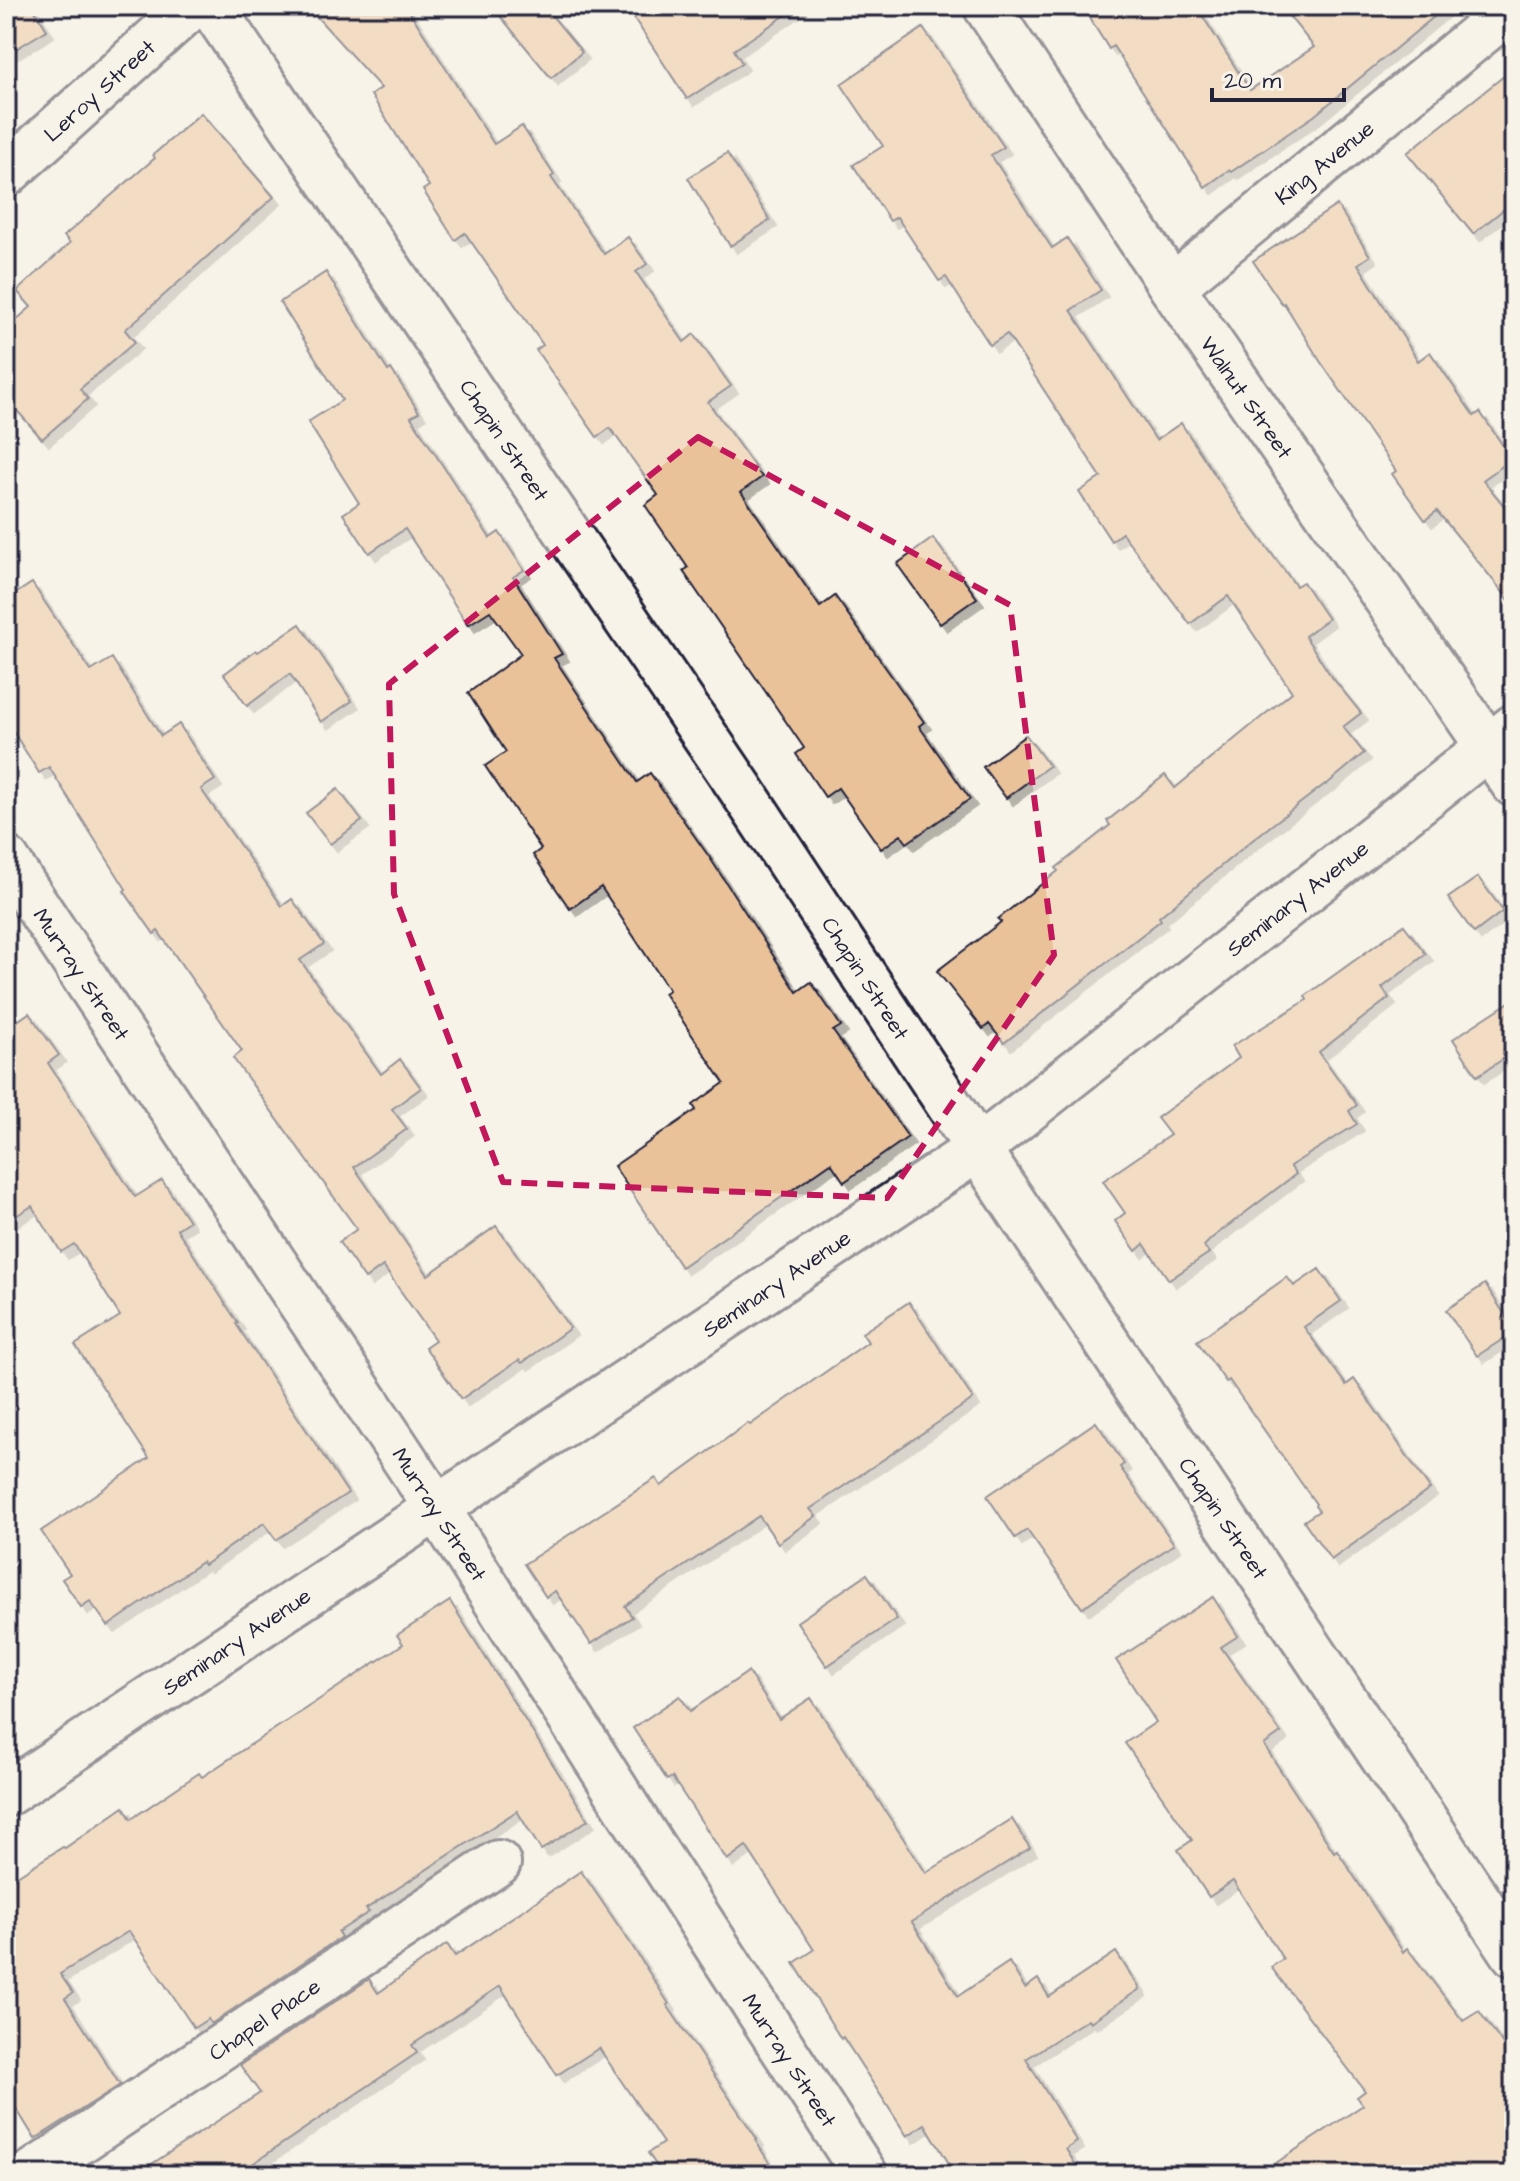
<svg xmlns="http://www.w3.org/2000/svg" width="1520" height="2181" viewBox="0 0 1520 2181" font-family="'Architects Daughter',sans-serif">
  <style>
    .building { fill: #eac29a; stroke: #22223b; stroke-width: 2; filter: url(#shadow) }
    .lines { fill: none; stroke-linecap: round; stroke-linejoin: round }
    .minor-casing { stroke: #22223b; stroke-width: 50 }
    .minor { stroke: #f7f3e8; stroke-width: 44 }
    .marked { fill: none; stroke: #c2185b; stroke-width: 6; stroke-dasharray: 16 10; stroke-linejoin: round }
    .labels { text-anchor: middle; stroke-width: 7; stroke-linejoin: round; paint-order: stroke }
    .street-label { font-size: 22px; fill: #22223b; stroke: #f7f3e8 }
  </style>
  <defs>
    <filter id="shadow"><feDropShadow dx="7" dy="7" stdDeviation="0" flood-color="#0004"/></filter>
  </defs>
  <rect width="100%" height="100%" fill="#f7f3e8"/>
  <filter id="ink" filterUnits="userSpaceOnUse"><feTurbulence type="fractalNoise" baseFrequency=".0125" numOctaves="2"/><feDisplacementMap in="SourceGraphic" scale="16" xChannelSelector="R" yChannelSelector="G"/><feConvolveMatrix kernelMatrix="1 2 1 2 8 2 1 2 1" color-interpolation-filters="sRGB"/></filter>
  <g filter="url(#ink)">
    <g class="building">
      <polygon points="6,6 32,6 47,30 6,55"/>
      <polygon points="307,6 406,6 494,144 522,126 554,175 551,177 604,254 628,237 647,264 636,272 684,342 694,334 731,386 708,402 762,477 741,492 820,607 835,596 924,722 919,726 970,799 907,843 901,835 881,849 838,788 825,797 796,754 804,748 683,571 688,568 645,505 658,495 610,428 597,437 536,350 543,345 465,233 455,240 423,190 429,186 371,95 381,88"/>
      <polygon points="492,6 544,6 582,52 551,78"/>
      <polygon points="626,6 799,6 734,50 742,63 687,99"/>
      <polygon points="1082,6 1196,6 1250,90 1314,47 1281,6 1447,6 1314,116 1231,172 1229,170 1205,187 1113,46 1109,49"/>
      <polygon points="923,28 1004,147 991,155 1052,248 1067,238 1101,290 1071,310 1156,440 1181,423 1232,501 1296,586 1303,582 1328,619 1305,636 1331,676 1361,713 1343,727 1364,753 1326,785 1325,784 1255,838 1159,917 1161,920 1004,1043 989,1024 983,1029 937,971 1001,922 998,919 1058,871 1056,868 1110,825 1107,821 1165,775 1175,788 1292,692 1228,596 1190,624 1122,533 1111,541 1079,492 1101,477 1007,334 990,345 946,277 939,281 897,217 890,221 853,165 883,146 841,84"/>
      <polygon points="1514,68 1514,201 1473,234 1407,153"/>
      <polygon points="201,113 274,197 125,330 135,342 80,389 88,399 42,439 6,398 6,329 31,307 17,291 70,243 64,236 155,158 153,155"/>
      <polygon points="727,153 770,220 730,246 688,178"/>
      <polygon points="1337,205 1370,256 1358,264 1418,361 1430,352 1474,416 1480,412 1512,459 1483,480 1514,518 1514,606 1437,511 1425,520 1392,474 1396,471 1320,361 1284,303 1282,304 1253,261"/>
      <polygon points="326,272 388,371 391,369 419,412 411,417 490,538 499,532 524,570 513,577 562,654 554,658 637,782 650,773 710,858 797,992 811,982 841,1026 833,1031 908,1137 844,1182 831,1163 681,1267 614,1166 696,1110 693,1105 724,1083 664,993 669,990 601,887 570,909 533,855 541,849 485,766 506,752 468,693 521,654 490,611 468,625 405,529 369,553 343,514 359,503 308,422 342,400 280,302"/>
      <polygon points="933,538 977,598 940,624 897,564"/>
      <polygon points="32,583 91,671 112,658 161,736 179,724 215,780 201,789 282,906 292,899 324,944 300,960 381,1074 400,1059 421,1088 392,1109 407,1129 354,1167 428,1275 496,1226 570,1328 522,1363 519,1360 461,1399 425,1347 435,1340 383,1266 365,1279 339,1242 357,1229 233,1058 242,1051 158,931 154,934 124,891 126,889 49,767 39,773 6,720 6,600"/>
      <polygon points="300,624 352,701 321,722 290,674 247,706 224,674 256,650 258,652"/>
      <polygon points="1026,735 1049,766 1006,798 983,767"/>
      <polygon points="338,789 362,821 330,844 306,813"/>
      <polygon points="1478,877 1503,911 1474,933 1448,898"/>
      <polygon points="1404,925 1426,954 1382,988 1389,998 1319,1052 1357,1105 1349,1111 1357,1124 1290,1166 1296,1174 1212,1238 1204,1246 1209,1253 1169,1280 1144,1244 1136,1251 1115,1221 1125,1213 1103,1181 1170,1135 1157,1118 1239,1058 1232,1046 1307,1000 1305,996"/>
      <polygon points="1514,999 1514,1052 1477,1076 1453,1039"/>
      <polygon points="29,1013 59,1055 48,1063 135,1197 162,1180 189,1221 177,1229 238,1323 236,1324 348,1493 276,1540 264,1523 204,1565 202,1562 108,1626 90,1601 81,1607 62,1579 70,1574 41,1531 149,1458 75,1345 120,1316 74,1244 61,1252 32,1206 6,1222 6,1029"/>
      <polygon points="1319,1269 1341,1301 1304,1327 1346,1385 1354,1379 1430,1489 1331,1560 1304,1521 1319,1511 1315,1506 1316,1504 1229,1380 1226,1382 1197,1341 1287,1277 1294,1286"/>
      <polygon points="1485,1284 1514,1329 1514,1332 1477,1356 1446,1310"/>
      <polygon points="909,1302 973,1399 810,1509 816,1516 778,1543 759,1516 625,1606 632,1617 591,1644 555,1591 546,1597 524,1564 656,1478 661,1486 748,1423 750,1425 868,1342 862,1333"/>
      <polygon points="1096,1422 1124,1464 1120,1467 1174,1544 1082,1608 1027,1530 1015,1538 987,1496"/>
      <polygon points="867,1574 897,1619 827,1666 797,1622"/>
      <polygon points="1213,1597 1238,1636 1221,1647 1281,1733 1264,1745 1334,1852 1337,1850 1403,1952 1407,1948 1463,2021 1479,2011 1514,2060 1514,2175 1258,2175 1363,2105 1357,2097 1365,2091 1271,1967 1283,1959 1233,1881 1209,1897 1178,1850 1192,1840 1125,1743 1156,1722 1116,1660"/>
      <polygon points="450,1601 588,1820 541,1850 517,1811 366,1909 369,1912 338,1932 341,1937 211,2024 208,2019 194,2028 129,1931 60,1974 73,1993 65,1998 120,2085 35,2139 6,2092 6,1883 63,1847 65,1848 124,1807 131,1819 199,1773 202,1777 403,1644 397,1635"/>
      <polygon points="748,1672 779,1719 811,1698 926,1873 1012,1819 1030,1848 912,1922 958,1996 1009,1962 1025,1988 1038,1979 1049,1997 1116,1952 1140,1989 1090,2022 1088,2019 1026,2059 1077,2142 1066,2149 1082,2175 956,2175 925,2124 907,2136 843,2037 841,2039 794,1963 814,1950 746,1846 727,1860 672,1777 667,1780 633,1728 680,1696 690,1711"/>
      <polygon points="581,1871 631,1944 669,2004 667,2005 757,2139 755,2140 777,2175 663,2175 648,2153 663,2143 599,2048 557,2075 500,1986 412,2045 417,2053 236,2175 135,2175 260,2093 240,2065 369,1979 378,1993 447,1944 455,1956"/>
    </g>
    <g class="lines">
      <g class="minor-casing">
        <g id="minor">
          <polyline points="211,6 741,789 978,1149 1514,1954"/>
          <polyline points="986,6 1172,287 1514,784"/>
          <polyline points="6,174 192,6"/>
          <polyline points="1172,287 1514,6"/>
          <polyline points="6,859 437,1508 628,1809 865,2175"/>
          <polyline points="6,1794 978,1149 1514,727"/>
          <polyline points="29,2175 498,1863"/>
        </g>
      </g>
      <use href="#minor" class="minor"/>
    </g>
  </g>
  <path d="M0 0H1520V2181H0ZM698,437L1010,605L1054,955L887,1198L503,1182L394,894L389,684Z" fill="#f7f3e8" fill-opacity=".55" fill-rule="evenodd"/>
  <path class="marked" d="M698,437L1010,605L1054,955L887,1198L503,1182L394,894L389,684Z"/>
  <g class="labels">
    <g class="street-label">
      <text transform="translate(99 90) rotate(-42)" y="8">Leroy Street</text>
      <text transform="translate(1324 162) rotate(-39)" y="8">King Avenue</text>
      <text transform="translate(1247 397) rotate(55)" y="8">Walnut Street</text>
      <text transform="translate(505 440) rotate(56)" y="8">Chapin Street</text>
      <text transform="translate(1297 898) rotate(-38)" y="8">Seminary Avenue</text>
      <text transform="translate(82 974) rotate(56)" y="8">Murray Street</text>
      <text transform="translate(866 978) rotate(57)" y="8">Chapin Street</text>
      <text transform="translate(776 1283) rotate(-34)" y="8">Seminary Avenue</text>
      <text transform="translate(440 1514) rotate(57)" y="8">Murray Street</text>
      <text transform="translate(1224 1518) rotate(56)" y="8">Chapin Street</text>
      <text transform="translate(236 1641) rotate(-34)" y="8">Seminary Avenue</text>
      <text transform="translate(264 2019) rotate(-34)" y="8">Chapel Place</text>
      <text transform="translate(790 2060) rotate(57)" y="8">Murray Street</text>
    </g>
  </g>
  <rect width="1520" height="2181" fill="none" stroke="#f7f3e8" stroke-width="32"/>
  <rect x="16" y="16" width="1488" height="2149" fill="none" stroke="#22223b" stroke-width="3" filter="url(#ink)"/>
  <path d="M1212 88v12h132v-12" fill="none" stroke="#22223b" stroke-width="4"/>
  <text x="1224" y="88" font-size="24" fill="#22223b" stroke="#f7f3e8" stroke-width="6" paint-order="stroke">20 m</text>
</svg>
